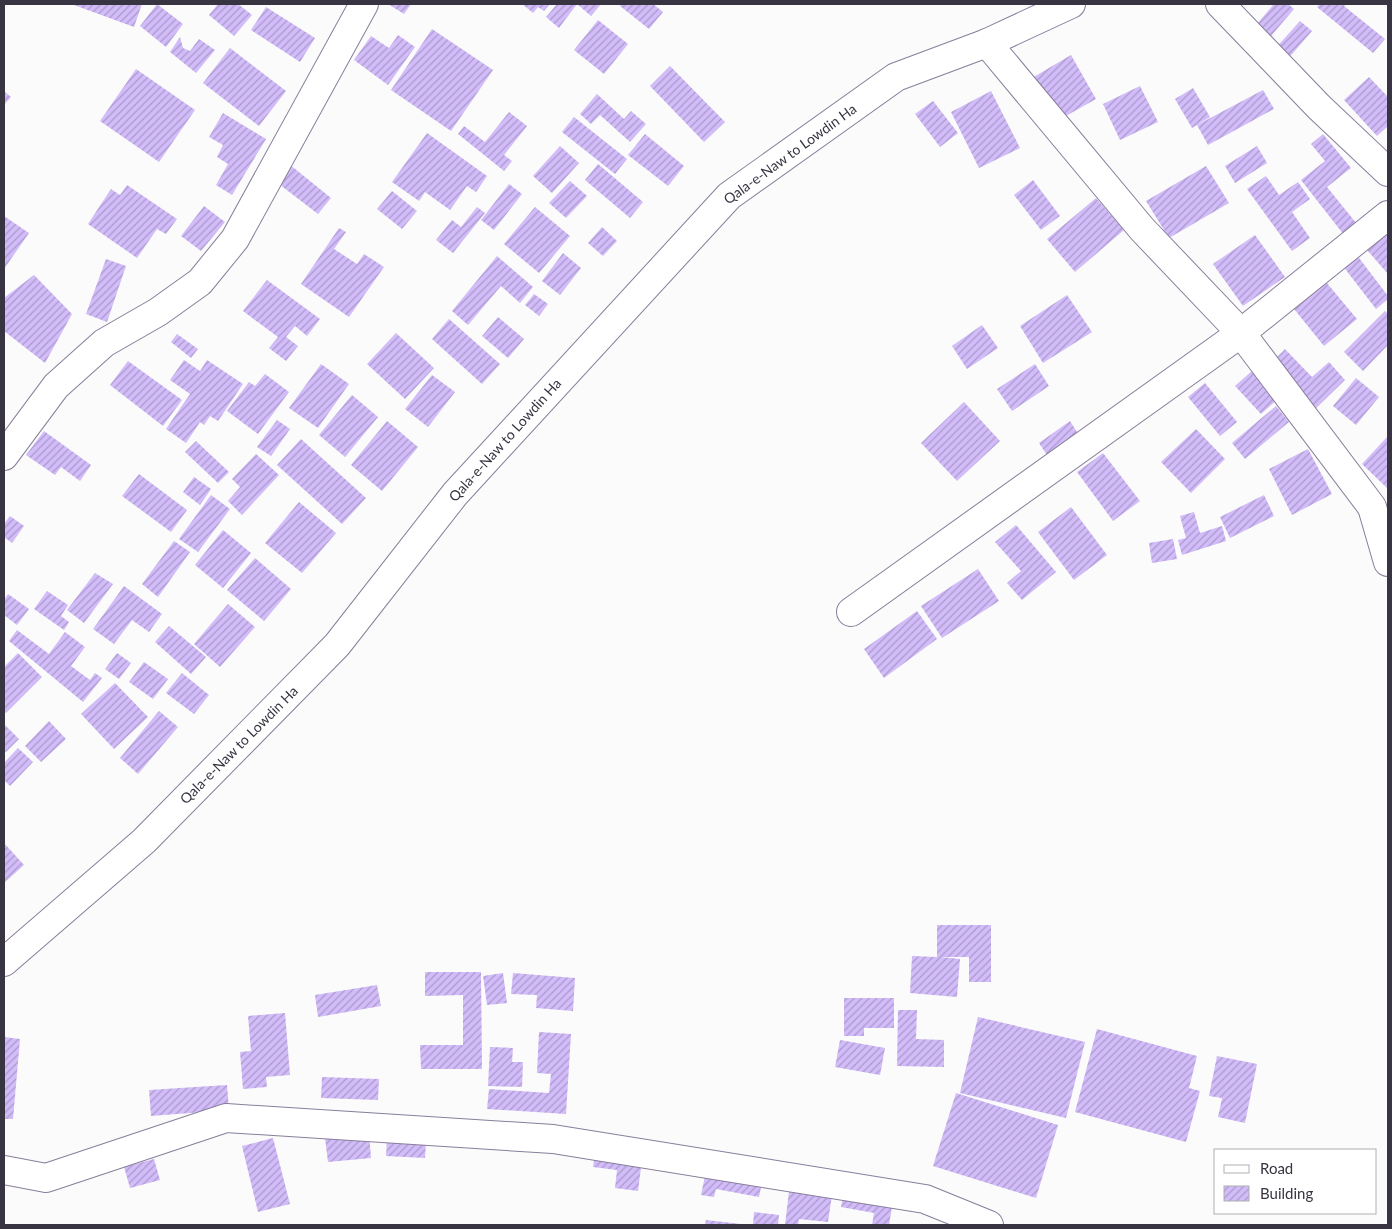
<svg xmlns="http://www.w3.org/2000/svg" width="1392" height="1229" viewBox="0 0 1392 1229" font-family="Lato,sans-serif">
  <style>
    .building { fill: url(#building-hatch) }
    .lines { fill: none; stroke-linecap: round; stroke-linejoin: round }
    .minor-casing { stroke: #887e9a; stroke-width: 30 }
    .secondary-casing { stroke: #887e9a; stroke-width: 30 }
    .minor { stroke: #fff; stroke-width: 28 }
    .secondary { stroke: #fff; stroke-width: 28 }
    .labels { text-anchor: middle; stroke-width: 4.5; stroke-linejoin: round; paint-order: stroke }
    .street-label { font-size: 14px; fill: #393441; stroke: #fff }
  </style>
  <defs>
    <pattern id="building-hatch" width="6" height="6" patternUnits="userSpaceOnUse" patternTransform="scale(1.25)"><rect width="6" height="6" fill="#d2bcf9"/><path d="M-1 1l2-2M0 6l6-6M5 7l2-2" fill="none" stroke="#ab9acb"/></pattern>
  </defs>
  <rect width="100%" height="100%" fill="#fbfbfb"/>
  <g class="building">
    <polygon points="74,4 142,4 134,27 74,5"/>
    <polygon points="157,4 183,24 166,47 140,26"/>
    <polygon points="218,4 238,4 252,15 234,36 209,15"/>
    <polygon points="388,4 411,4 404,14"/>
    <polygon points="522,4 550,4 544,11 538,7 533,13"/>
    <polygon points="557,4 601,4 591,16 577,4 559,28 546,17"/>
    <polygon points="621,4 653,4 663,12 649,29 620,6"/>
    <polygon points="1274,4 1288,4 1294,9 1266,42 1252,30"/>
    <polygon points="1320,4 1346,4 1344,6 1385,39 1373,53 1317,7"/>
    <polygon points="266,7 315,38 300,62 251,30"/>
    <polygon points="598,20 628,44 604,74 574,50"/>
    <polygon points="1300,21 1312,31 1286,61 1274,50"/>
    <polygon points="432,29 493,70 451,131 391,90"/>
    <polygon points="398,35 415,47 388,85 354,60 371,36 389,48"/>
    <polygon points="180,37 183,48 190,51 199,39 215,50 196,73 170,52"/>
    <polygon points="230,48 286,91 259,126 203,83"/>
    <polygon points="1071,55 1096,99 1057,121 1032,78"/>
    <polygon points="670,66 725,122 704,142 650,86"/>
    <polygon points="136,69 195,110 159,162 100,121"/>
    <polygon points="1369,77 1388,97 1388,126 1377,136 1344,100"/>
    <polygon points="1140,86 1158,122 1120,140 1103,104"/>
    <polygon points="1193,88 1210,117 1192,128 1175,99"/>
    <polygon points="1263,90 1274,109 1208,145 1197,125"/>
    <polygon points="991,91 1020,148 979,168 951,112"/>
    <polygon points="5,92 11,97 4,105 4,93"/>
    <polygon points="597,94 624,119 631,111 646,124 630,142 600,115 591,124 580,114"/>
    <polygon points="933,101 958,133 940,147 915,114"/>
    <polygon points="509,112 527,126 504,155 512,161 504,171 458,134 464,126 485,142"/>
    <polygon points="223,113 266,139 232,195 216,185 228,164 217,157 223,145 209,137"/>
    <polygon points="574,117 627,159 615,174 562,132"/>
    <polygon points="427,133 487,176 476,192 467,186 450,210 425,192 419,201 392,182"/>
    <polygon points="645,134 684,166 668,186 628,155"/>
    <polygon points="1323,134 1351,168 1327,187 1357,224 1344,235 1301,180 1325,161 1311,144"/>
    <polygon points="560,146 579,163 552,193 533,176"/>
    <polygon points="1257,146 1267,163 1235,183 1225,166"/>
    <polygon points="289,164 331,198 318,214 275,181"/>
    <polygon points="598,164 643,202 630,218 585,180"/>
    <polygon points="1206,166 1229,203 1169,238 1146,201"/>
    <polygon points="1266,176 1279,195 1298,182 1310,199 1292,212 1310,238 1292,251 1247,189"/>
    <polygon points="1033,180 1060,216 1041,230 1014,195"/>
    <polygon points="570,181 587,196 566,218 549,203"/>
    <polygon points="509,184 522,194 494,230 481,220"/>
    <polygon points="127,185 177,219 166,234 157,229 137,258 88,224 111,189 120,195"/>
    <polygon points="392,191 417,211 402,229 377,209"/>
    <polygon points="1096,198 1124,230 1075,272 1047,239"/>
    <polygon points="204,206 225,222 201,251 181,236"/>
    <polygon points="477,207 485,213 453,253 436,240 452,220 461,227"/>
    <polygon points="535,207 570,236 539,273 504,244"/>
    <polygon points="4,216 29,233 4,269"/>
    <polygon points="1379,225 1388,235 1388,274 1360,242"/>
    <polygon points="602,227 617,241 603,256 588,243"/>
    <polygon points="339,228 346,232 334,249 357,264 364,254 384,267 349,317 301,284"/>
    <polygon points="1255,235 1285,277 1243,306 1213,264"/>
    <polygon points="1353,250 1388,296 1388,299 1376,309 1339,261"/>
    <polygon points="563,253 581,268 560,295 542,281"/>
    <polygon points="497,256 533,287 520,303 501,286 468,325 452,311"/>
    <polygon points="106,259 126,266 107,322 86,314"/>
    <polygon points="34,275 72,314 45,363 4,331 4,298"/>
    <polygon points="267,280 320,319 307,336 295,326 286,337 298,346 286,361 269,348 278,337 243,311"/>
    <polygon points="1326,282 1357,319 1324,346 1294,309"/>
    <polygon points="534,294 548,304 539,316 525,305"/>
    <polygon points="1067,295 1092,332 1043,363 1020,326"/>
    <polygon points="1385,311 1388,314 1388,345 1363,371 1344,352"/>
    <polygon points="498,317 524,339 508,358 482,336"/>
    <polygon points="449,319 500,364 482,384 432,339"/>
    <polygon points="982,325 998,348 967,369 952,346"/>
    <polygon points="396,333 434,368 405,399 367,364"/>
    <polygon points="177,334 198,349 191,358 171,342"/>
    <polygon points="1285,349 1312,377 1329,362 1345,380 1312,412 1268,366"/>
    <polygon points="184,360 200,371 207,360 243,384 218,421 210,416 204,425 200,422 186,443 166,429 190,394 170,380"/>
    <polygon points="128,361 182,400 163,426 110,385"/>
    <polygon points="321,364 349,384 318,428 289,408"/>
    <polygon points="1035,364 1049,386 1012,411 997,389"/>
    <polygon points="1253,370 1278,399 1261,414 1235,386"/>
    <polygon points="265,374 289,392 258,434 227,411 249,382 255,386"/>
    <polygon points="432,375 455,392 428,427 405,409"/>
    <polygon points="1356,378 1379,397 1356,425 1333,406"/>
    <polygon points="1205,383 1237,422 1220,436 1188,397"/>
    <polygon points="352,395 378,417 345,457 319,435"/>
    <polygon points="964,402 1000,441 957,481 921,443"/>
    <polygon points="1276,406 1289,422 1245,459 1232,443"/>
    <polygon points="277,420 290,429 271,456 257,447"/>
    <polygon points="387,421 418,447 382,491 351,465"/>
    <polygon points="1070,421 1082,440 1051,461 1039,443"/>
    <polygon points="1196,429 1225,459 1191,493 1161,462"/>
    <polygon points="44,431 91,465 80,481 61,467 55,475 26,455"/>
    <polygon points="1388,436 1388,487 1387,488 1362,464"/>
    <polygon points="301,439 366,498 342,524 277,465"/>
    <polygon points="196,441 229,472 218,483 185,452"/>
    <polygon points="1308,449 1332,494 1292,515 1269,469"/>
    <polygon points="1103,453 1140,501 1113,521 1077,472"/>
    <polygon points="256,454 279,475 242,515 228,501 240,487 232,479"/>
    <polygon points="139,474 187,510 171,532 122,496"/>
    <polygon points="194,477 211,489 200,505 183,492"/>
    <polygon points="211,495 230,509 198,552 179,539"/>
    <polygon points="1264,495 1274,516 1230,538 1220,517"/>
    <polygon points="299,502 336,533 302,573 265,543"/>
    <polygon points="1071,507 1107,555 1074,580 1038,532"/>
    <polygon points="1194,512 1200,533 1222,526 1226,541 1182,555 1178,540 1186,538 1180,516"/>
    <polygon points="10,516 24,526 12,543 4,537 4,524"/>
    <polygon points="1016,525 1056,572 1022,600 1007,583 1021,571 995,542"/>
    <polygon points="223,530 251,553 223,588 195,565"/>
    <polygon points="1173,539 1177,559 1152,563 1149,543"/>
    <polygon points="174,541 190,552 158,597 142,584"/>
    <polygon points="255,558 291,589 264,621 227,590"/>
    <polygon points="978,569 999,601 942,638 921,606"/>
    <polygon points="95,573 113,584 84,623 67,610"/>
    <polygon points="124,586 162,614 149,632 132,620 114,644 93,629"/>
    <polygon points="47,591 68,605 61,616 69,622 64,630 34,609"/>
    <polygon points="8,594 29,609 17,625 4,615 4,600"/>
    <polygon points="228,604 255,627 220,667 194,644"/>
    <polygon points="917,611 937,639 884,678 864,649"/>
    <polygon points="169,626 206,657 191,674 155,642"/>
    <polygon points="17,630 49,654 65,632 85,647 71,666 90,680 95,673 102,678 83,702 9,641"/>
    <polygon points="18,653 42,677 6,713 4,711 4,667"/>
    <polygon points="117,653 131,663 119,679 105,669"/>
    <polygon points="144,662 168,679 153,699 129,682"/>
    <polygon points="182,673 209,695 194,714 166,693"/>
    <polygon points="115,683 148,717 114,749 81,714"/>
    <polygon points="159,711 178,727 138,774 120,758"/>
    <polygon points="49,721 66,739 41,762 25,746"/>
    <polygon points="4,724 19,739 6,752 4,751"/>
    <polygon points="18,748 33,762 10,786 4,780 4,763"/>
    <polygon points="4,843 24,865 4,883"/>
    <polygon points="937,925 991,925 991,982 969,982 969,957 941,957 960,959 957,997 910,993 912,956 937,957"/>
    <polygon points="425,972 481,972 482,1069 421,1069 420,1045 463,1045 463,995 425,996"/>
    <polygon points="503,973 507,1003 487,1005 483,976"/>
    <polygon points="513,973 575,978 573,1011 536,1008 537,995 511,994"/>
    <polygon points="377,985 381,1006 318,1017 315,995"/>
    <polygon points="844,998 894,998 894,1028 864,1028 864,1036 844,1036"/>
    <polygon points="898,1010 917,1010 916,1039 944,1040 944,1067 897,1066"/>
    <polygon points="285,1013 290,1075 266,1077 267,1087 243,1089 240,1052 251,1051 248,1016"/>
    <polygon points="978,1017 1085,1042 1066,1118 960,1093"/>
    <polygon points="1097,1029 1197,1056 1189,1088 1200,1091 1186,1142 1075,1112"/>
    <polygon points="539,1032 571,1034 566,1114 487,1109 489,1089 549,1093 551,1074 537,1073"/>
    <polygon points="4,1037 20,1039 13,1119 4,1119"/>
    <polygon points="840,1040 885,1048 880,1075 835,1067"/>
    <polygon points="490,1047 513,1048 512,1062 523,1062 522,1087 488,1086"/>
    <polygon points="1217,1056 1257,1064 1245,1123 1218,1117 1222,1098 1209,1096"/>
    <polygon points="322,1077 379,1079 378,1100 321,1098"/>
    <polygon points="227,1085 229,1110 151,1116 149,1090"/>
    <polygon points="956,1093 1058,1125 1036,1198 933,1166"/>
    <polygon points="369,1133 371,1158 328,1162 325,1138"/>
    <polygon points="273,1138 290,1204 258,1212 242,1146"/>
    <polygon points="387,1139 426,1142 425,1158 386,1156"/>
    <polygon points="595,1154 642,1160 638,1191 615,1188 617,1170 593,1167"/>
    <polygon points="154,1159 160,1180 130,1188 124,1167"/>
    <polygon points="707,1166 763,1178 759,1197 716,1189 714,1197 701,1195"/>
    <polygon points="790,1183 833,1188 828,1222 799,1219 798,1225 785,1225"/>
    <polygon points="844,1192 893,1201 889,1225 872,1225 874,1213 841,1207"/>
    <polygon points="754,1212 779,1215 778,1225 753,1225"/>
    <polygon points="706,1220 741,1224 741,1225 705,1225"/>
  </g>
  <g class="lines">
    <g class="minor-casing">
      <g id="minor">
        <polyline points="1220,4 1319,107 1388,172"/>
        <polyline points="987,43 1142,229 1241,333 1372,507 1388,562"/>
        <polyline points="4,456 56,386 104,343 158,312 200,282 235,239 364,4"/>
        <polyline points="851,612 1241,333 1388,215"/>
        <polyline points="4,1170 46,1178 226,1118 553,1139 925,1199 989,1225"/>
      </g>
    </g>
    <g class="secondary-casing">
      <polyline id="secondary" points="4,962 144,841 337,645 455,494 729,196 896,77 987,43 1071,4"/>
    </g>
    <use href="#minor" class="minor"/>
    <use href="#secondary" class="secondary"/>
  </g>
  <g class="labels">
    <g class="street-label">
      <text transform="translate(790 154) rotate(-36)" y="5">Qala-e-Naw to Lowdin Ha</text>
      <text transform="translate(505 440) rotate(-48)" y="5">Qala-e-Naw to Lowdin Ha</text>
      <text transform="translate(239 745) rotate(-45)" y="5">Qala-e-Naw to Lowdin Ha</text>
    </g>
  </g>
  <rect width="1392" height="1229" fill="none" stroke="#393441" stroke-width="10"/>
  <rect x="1214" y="1149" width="162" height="65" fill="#ffffff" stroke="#b0aeb3"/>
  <rect x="1224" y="1165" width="25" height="8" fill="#ffffff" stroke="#b0aeb3"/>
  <text x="1260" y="1174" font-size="15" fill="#393441">Road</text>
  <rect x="1224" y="1186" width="25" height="15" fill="url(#building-hatch)" stroke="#b0aeb3"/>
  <text x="1260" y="1199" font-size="15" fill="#393441">Building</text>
</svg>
